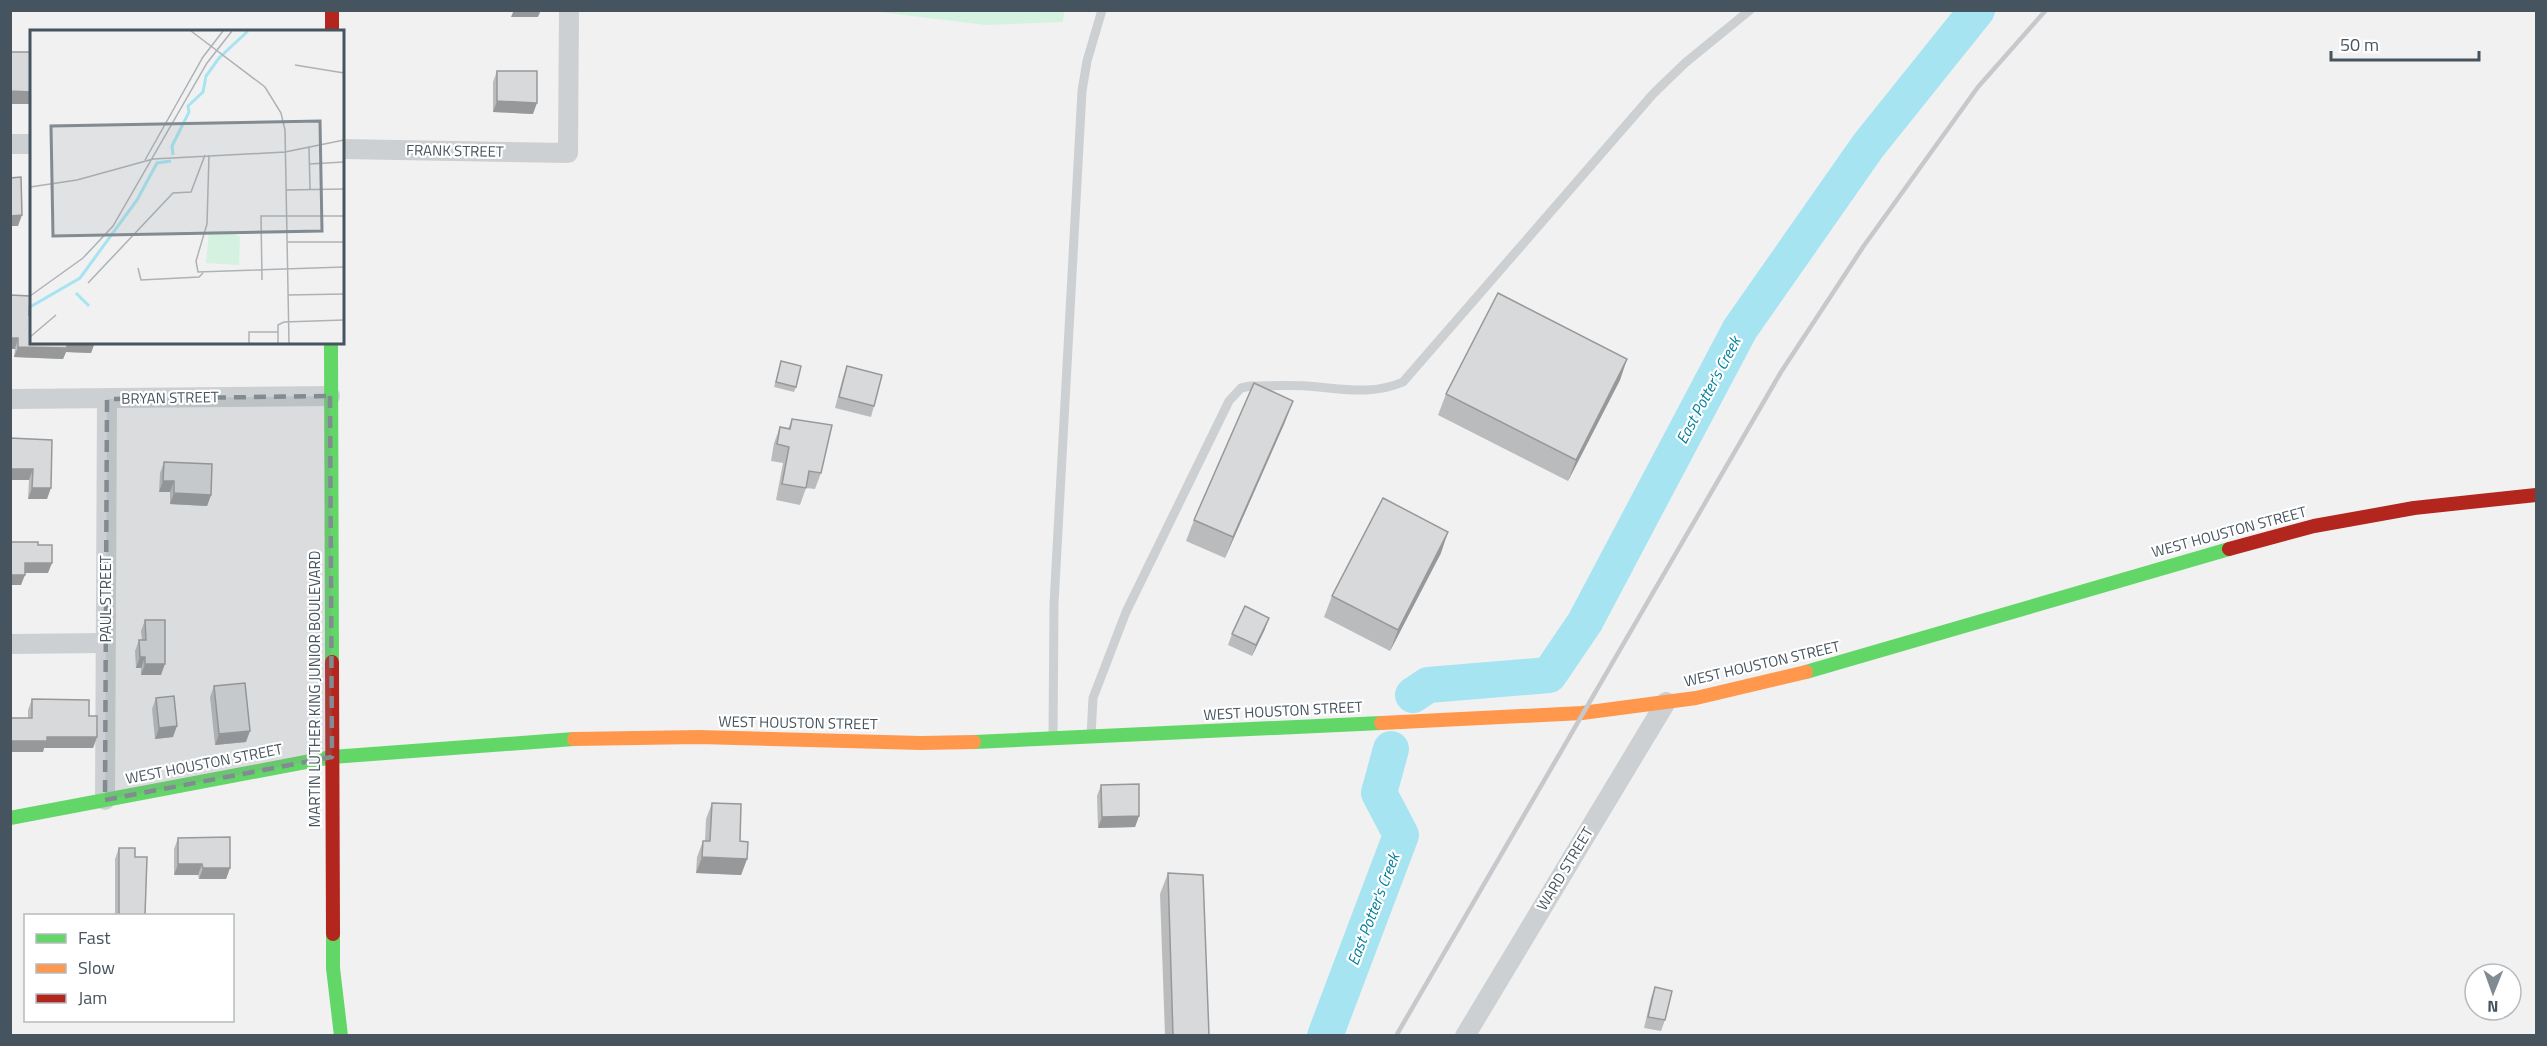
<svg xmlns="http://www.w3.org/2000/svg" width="2547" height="1046" viewBox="0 0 2547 1046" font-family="'Titillium Web',sans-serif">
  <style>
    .green { fill: #d4f2df }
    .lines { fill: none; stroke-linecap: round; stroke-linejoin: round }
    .river { stroke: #a6e4f2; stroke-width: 36 }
    .lane { stroke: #ccd0d2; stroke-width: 9 }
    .street { stroke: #ccd0d2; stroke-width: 20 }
    .fast { stroke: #63d668; stroke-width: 14 }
    .slow { stroke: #ff974d; stroke-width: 14 }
    .jam { stroke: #b3261e; stroke-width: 14 }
    .rail { stroke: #c6c8cb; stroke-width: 4.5 }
    .wall { fill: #babbbc }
    .shaded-wall { fill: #979899 }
    .building { fill: #d8d9db; stroke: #979899; stroke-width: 1.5 }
    .marked { fill: #828b92; fill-opacity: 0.2; stroke: #828b92; stroke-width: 4.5; stroke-dasharray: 12 8; stroke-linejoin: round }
    .labels { text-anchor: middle; stroke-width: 4.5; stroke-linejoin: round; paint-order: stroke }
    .street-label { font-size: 15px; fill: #46545f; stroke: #fff }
    .water-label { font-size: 16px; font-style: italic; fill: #04809d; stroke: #fff }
    .inset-river { fill: none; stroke: #a6e4f2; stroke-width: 3 }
    .inset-road { fill: none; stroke: #adb2b7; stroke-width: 1.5 }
    .view { fill: #828b92; fill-opacity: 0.15; stroke: #828b92; stroke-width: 3 }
    .inset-edge { fill: none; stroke: #46545f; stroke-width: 3 }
  </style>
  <rect width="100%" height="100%" fill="#f1f1f1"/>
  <polygon class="green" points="871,11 1064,11 1063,22 986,25"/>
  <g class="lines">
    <g class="river">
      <polyline points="1413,695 1428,685 1549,675 1585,622 1740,329 1868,146 1977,10"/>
      <polyline points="1325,1036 1401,835 1379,793 1391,749"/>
    </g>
    <g class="lane">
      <path d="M1091,736L1093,698L1126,612L1229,401L1241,388L1250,386C1268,386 1287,385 1306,386C1340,388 1371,396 1403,382L1653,94L1685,63L1750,10"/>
      <polyline points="1053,738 1054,604 1082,91 1087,61 1102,10"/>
    </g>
    <g class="street">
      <polyline points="10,144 32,144"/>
      <polyline points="342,149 568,153 569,10"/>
      <polyline points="10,399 330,396"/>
      <polyline points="10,644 105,643"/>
      <polyline points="105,800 107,399"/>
      <polyline points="1465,1036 1666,702"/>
    </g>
    <g class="fast">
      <polyline points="331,342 332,662"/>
      <polyline points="1806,672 2229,549"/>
      <polyline points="974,742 1381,723"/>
      <polyline points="10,818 332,757 574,739"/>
      <polyline points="333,934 333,968 341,1036"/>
    </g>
    <g class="slow">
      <polyline points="1381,723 1582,713 1696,698 1806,672"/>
      <polyline points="574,739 699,737 921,743 974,742"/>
    </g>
    <g class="jam">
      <polyline points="332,10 332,32"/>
      <polyline points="2229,549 2314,526 2414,508 2536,495"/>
      <polyline points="332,662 333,934"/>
    </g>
    <polyline class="rail" points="1396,1036 1781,372 1863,247 1978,87 2046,10"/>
  </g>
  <g class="wall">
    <polygon points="497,71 533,114 493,112 493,82"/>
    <polygon points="29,315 95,342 91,353 66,352 63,359 14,357 15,349 10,349"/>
    <polygon points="1627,359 1620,380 1568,481 1438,415 1446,394"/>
    <polygon points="781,361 796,387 794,392 774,387"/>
    <polygon points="847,366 874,406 871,417 835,408 843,377"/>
    <polygon points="792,419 821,473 815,489 806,488 800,505 776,500 783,463 771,461 774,443 780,427 788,429"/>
    <polygon points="1285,422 1225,558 1186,541 1194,520"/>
    <polygon points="52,440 47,499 28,499 29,480 10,480"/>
    <polygon points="164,462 211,495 207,506 170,504 170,492 159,492 160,473"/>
    <polygon points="1441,553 1390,651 1324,617 1332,596"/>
    <polygon points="145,620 161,675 141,675 141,668 136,668 135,651 139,640 142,640 141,631"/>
    <polygon points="1265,629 1252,656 1228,645 1232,634"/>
    <polygon points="214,686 246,742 215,745 210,697"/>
    <polygon points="156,698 173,737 155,739 152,709"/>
    <polygon points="32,699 89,716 97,737 93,748 44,748 43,752 28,718 28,710"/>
    <polygon points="1101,785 1139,816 1135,827 1098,828 1097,796"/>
    <polygon points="712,803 740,841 747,859 741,875 696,873 697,857 703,841 705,841 706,819"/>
    <polygon points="178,838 230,868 226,879 199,879 198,875 174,875 174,849"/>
    <polygon points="119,848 135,857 145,915 115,915 115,859"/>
    <polygon points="1168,873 1209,1035 1165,1035 1160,894"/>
    <polygon points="1655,987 1665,1020 1661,1031 1644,1028 1651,998"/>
  </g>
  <g class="shaded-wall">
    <polygon points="514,10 541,10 538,17 511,17"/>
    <polygon points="10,91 32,92 32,104 10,104"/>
    <polygon points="497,101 537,103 533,114 493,112"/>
    <polygon points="22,215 18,226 10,226 10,216"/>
    <polygon points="10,338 18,338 15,349 10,349"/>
    <polygon points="67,342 95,342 91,353 66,352 63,359 14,357 18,347"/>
    <polygon points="1627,359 1620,380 1568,481 1576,460"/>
    <polygon points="1293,401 1285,422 1225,558 1233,537"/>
    <polygon points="10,469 33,469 29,480 10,480"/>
    <polygon points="163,481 174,481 170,492 159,492"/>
    <polygon points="32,488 51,488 47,499 28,499"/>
    <polygon points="174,493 211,495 207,506 170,504"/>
    <polygon points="1448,532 1441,553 1390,651 1398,630"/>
    <polygon points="25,563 52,563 48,573 21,573"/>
    <polygon points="10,575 25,575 21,585 10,585"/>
    <polygon points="1269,618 1265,629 1252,656 1256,645"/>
    <polygon points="140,657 145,657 141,668 136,668"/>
    <polygon points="145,664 165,664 161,675 141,675"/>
    <polygon points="177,726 173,737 155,739 159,728"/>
    <polygon points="250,731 246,742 215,745 219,734"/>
    <polygon points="47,737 97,737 93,748 44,748 43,752 10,752 10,741"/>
    <polygon points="1139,816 1135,827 1098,828 1102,817"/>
    <polygon points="702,857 747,859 741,875 696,873"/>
    <polygon points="178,864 202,864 198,875 174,875"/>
    <polygon points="203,868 230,868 226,879 199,879"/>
  </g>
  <g class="building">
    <polygon points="10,52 32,52 32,92 10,91"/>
    <polygon points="497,71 537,71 537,103 497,101"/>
    <polygon points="21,177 22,215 10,216 10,178"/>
    <polygon points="1498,293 1627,359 1576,460 1446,394"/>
    <polygon points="10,295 30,296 29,315 32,316 32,342 67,342 67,348 18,347 18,338 10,338"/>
    <polygon points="781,361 801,366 796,387 776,382"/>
    <polygon points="847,366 882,375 874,406 839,397"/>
    <polygon points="1254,383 1293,401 1233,537 1194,520"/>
    <polygon points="792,419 832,425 821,473 809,471 806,488 782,484 789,447 777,444 780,427 790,429"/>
    <polygon points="10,438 52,440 51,488 32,488 33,469 10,469"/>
    <polygon points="164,462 212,464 211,495 174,493 174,481 163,481"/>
    <polygon points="1383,498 1448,532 1398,630 1332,596"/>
    <polygon points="10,542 38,542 38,545 52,545 52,563 25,563 25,575 10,575"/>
    <polygon points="1245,606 1269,618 1256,645 1232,634"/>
    <polygon points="145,620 165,620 165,664 145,664 145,657 140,657 139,640 146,640"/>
    <polygon points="245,683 250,731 219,734 214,686"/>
    <polygon points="174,696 177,726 159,728 156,698"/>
    <polygon points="32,699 89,700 89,716 97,716 97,737 47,737 47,741 10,741 10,718 32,718"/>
    <polygon points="1139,784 1139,816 1102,817 1101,785"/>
    <polygon points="712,803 741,804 740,841 748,842 747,859 702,857 703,841 710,841"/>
    <polygon points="230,837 230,868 203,868 202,864 178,864 178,838"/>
    <polygon points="119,848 135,848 135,857 147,857 145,915 119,915"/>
    <polygon points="1168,873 1203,875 1209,1035 1173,1035"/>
    <polygon points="1655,987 1672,991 1665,1020 1648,1017"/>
  </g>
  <path class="marked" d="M330,396L332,757L105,800L107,399Z"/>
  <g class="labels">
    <g class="street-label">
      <text transform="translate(455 151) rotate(1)" y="5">FRANK STREET</text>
      <text transform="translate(170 398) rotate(-1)" y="5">BRYAN STREET</text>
      <text transform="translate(2229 532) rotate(-15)" y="5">WEST HOUSTON STREET</text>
      <text transform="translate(106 599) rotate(-90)" y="5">PAUL STREET</text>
      <text transform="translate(1762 664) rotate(-13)" y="5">WEST HOUSTON STREET</text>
      <text transform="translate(315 689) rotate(-90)" y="5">MARTIN LUTHER KING JUNIOR BOULEVARD</text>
      <text transform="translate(1283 711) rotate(-3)" y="5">WEST HOUSTON STREET</text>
      <text transform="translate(798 723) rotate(1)" y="5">WEST HOUSTON STREET</text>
      <text transform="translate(204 764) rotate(-11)" y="5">WEST HOUSTON STREET</text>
      <text transform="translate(1565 869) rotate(-59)" y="5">WARD STREET</text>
    </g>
    <g class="water-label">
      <text transform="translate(1708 390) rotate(-62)" y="6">East Potter's Creek</text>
      <text transform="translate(1373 909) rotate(-69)" y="6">East Potter's Creek</text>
    </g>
  </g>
  <g transform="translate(30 30)">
    <rect width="314" height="314" fill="#f1f1f1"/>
    <path d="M179,201H199L210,207L209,235L176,233Z" fill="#d4f2df"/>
    <path class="inset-river" d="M143,125L142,116L159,82L158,76L173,62L176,46L189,28L218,1M46,263L59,276M0,277L50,248L107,170L127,133L141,131"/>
    <path class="inset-road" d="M161,1L235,57L251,83L255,100L259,313M265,35L314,43M279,117L280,159M255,122L314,110M179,125L177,194L166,231L168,242L314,237M115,130L173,27L193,1M279,134L314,132M0,157L47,150L123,129L255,122M256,160L314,159M257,212H314M108,238L111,250L169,247L173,243M232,250L231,186H314M58,253L143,163L161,162L175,125M258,265L314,264M0,266L53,228L83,196L177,33L202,1M0,307L26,285M219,313V302H248M248,313V295L254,292L314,290"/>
    <path class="view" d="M290,91L292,201L23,206L21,96Z"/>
    <rect width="314" height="314" class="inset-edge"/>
  </g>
  <rect width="2547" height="1046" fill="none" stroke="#46545f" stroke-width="24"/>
  <rect x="24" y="914" width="210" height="108" fill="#ffffff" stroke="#b5bbbf" stroke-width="1.5"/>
  <rect x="36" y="934" width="30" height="9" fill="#63d668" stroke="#b5bbbf" stroke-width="1.5"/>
  <text x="78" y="944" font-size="18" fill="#46545f">Fast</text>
  <rect x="36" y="964" width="30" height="9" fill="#ff974d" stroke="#b5bbbf" stroke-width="1.5"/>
  <text x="78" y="974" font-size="18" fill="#46545f">Slow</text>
  <rect x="36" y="994" width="30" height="9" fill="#b3261e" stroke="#b5bbbf" stroke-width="1.5"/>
  <text x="78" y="1004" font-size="18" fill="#46545f">Jam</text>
  <g transform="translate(2493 992) rotate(181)"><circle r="28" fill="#ffffff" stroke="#b5bbbf" stroke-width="1.5"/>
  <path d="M0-4.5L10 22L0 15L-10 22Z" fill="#828b92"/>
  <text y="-9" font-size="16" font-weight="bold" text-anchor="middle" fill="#46545f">N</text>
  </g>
  <path d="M2331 51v9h148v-9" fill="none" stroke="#46545f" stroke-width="3"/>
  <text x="2340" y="51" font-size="18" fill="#46545f" stroke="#ffffff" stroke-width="4.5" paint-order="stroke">50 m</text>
</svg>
